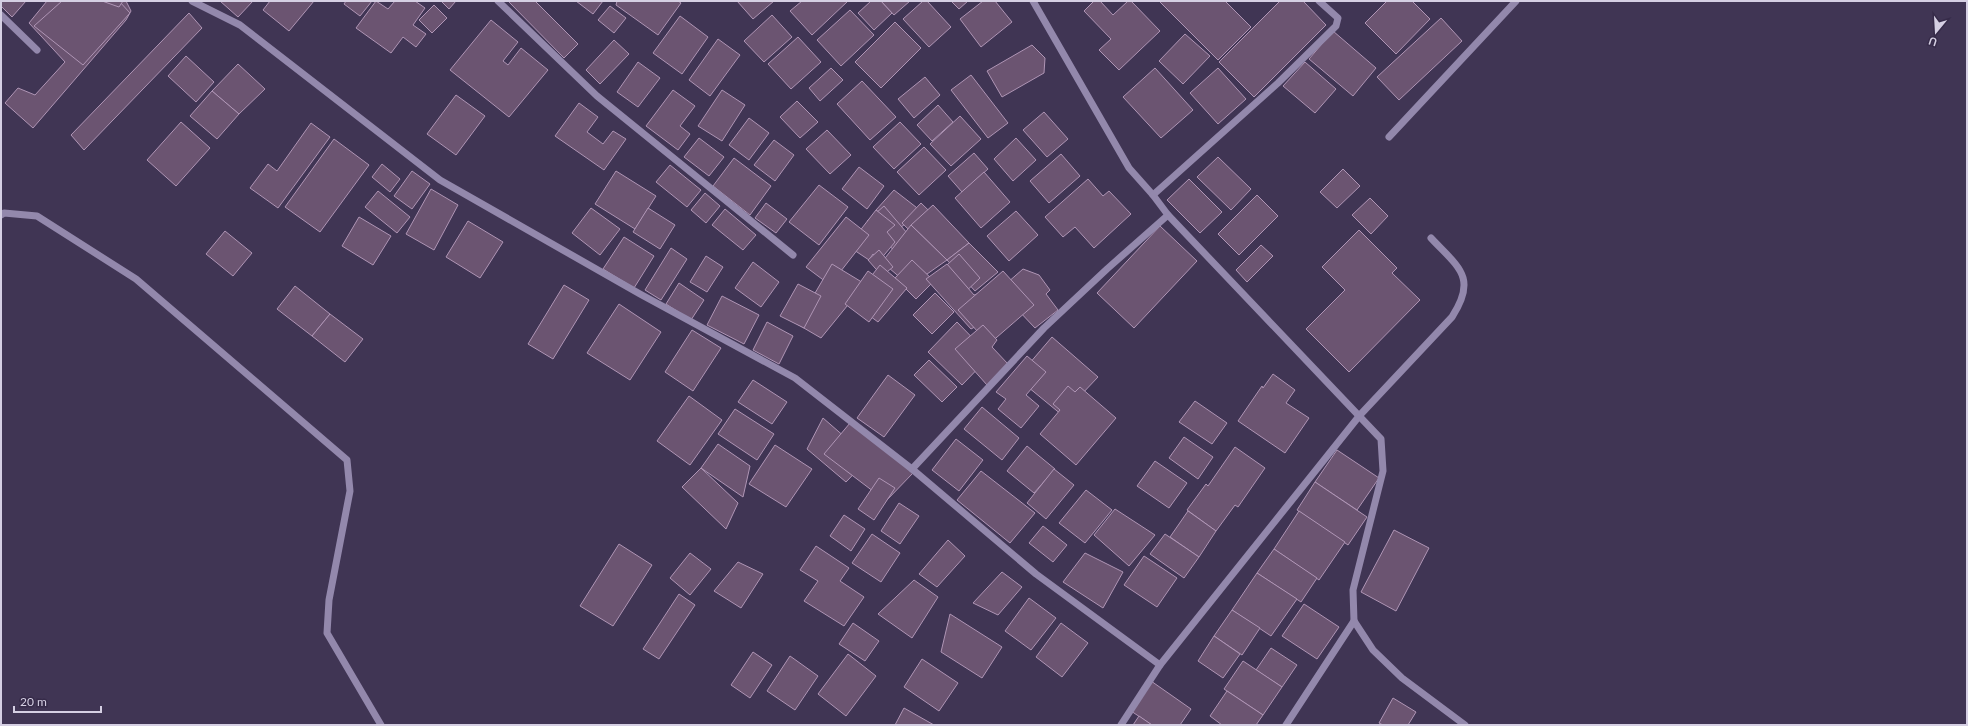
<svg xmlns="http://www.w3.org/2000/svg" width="1968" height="726" viewBox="0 0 1968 726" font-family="Lato,sans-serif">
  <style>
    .building { fill: #6b5471; stroke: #af95b5 }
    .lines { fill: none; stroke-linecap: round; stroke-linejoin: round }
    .minor { stroke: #9388ac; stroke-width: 7 }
  </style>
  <rect width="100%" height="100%" fill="#403554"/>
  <g class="building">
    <polygon points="1,1 26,1 12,17 1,6"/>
    <polygon points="47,1 126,1 131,11 126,20 33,128 5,103 18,88 35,95 65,62 29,23"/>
    <polygon points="62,1 119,1 130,13 83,65 34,26"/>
    <polygon points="102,1 123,1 119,7"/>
    <polygon points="220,1 253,1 238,17"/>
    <polygon points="270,1 314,1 289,31 263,10"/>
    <polygon points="346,1 372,1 360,16 344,4"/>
    <polygon points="376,1 388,9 395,1 415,1 425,8 413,25 426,34 416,47 403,37 391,53 356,28"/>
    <polygon points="441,1 456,1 449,9"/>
    <polygon points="508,1 535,1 578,44 564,58"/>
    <polygon points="576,1 603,1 593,14"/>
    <polygon points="617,1 678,1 681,3 658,35 616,5"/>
    <polygon points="737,1 774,1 753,19"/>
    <polygon points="802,1 848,1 812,35 790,11"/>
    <polygon points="871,1 881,1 892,13 874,30 858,13"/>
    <polygon points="881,1 910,1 894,15"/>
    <polygon points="923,1 927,1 951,27 929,47 903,19"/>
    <polygon points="951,1 968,1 959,9"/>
    <polygon points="983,1 995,1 1012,22 981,47 960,19"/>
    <polygon points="1094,1 1100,1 1113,15 1128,1 1131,1 1160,31 1119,70 1099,50 1111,39 1084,11"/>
    <polygon points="1159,1 1225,1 1251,27 1218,60"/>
    <polygon points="1280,1 1303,1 1326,25 1254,97 1219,62"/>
    <polygon points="1387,1 1412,1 1430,19 1396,54 1365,23"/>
    <polygon points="434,5 447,18 432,33 419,20"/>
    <polygon points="610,6 626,18 614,33 598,20"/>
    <polygon points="850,10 874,35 841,66 817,40"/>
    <polygon points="189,13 202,28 84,150 71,135"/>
    <polygon points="772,15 792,37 764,62 744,41"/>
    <polygon points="680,16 708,37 682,74 653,53"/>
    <polygon points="1441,18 1462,41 1399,100 1377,77"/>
    <polygon points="491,20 518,42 503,61 508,65 521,48 548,70 509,117 450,70"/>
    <polygon points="895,22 921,48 881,88 855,62"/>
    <polygon points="1333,31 1376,68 1353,96 1309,59"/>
    <polygon points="1185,34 1210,56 1183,84 1159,61"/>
    <polygon points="798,37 821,62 791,89 768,64"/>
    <polygon points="718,39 740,55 710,96 689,80"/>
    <polygon points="614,40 629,54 600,84 586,70"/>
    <polygon points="1032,45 1045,58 1044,73 1002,97 987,71"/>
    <polygon points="186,56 214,82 196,102 168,76"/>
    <polygon points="638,62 660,78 638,107 617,92"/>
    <polygon points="1305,62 1336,89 1315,113 1283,86"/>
    <polygon points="238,64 265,89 239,114 212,91"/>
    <polygon points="831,68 843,80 820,101 809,88"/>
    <polygon points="1155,68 1193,110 1161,138 1123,97"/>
    <polygon points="1218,68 1246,99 1218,124 1190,93"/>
    <polygon points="971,75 1008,123 988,138 951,90"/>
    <polygon points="925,77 940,95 914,118 898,99"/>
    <polygon points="862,81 896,117 870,140 837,104"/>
    <polygon points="673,90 695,106 680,126 690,134 678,150 646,126"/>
    <polygon points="722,90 745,105 722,141 698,126"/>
    <polygon points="212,91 239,114 217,139 190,116"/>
    <polygon points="456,95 485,116 456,155 427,134"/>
    <polygon points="797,101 818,122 800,138 780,117"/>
    <polygon points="579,103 598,117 587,132 603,144 613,131 626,139 604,170 555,136"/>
    <polygon points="938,105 953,122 932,141 917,125"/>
    <polygon points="1044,112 1068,139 1047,157 1023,130"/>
    <polygon points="960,116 981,139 951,166 930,144"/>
    <polygon points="749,118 769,133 749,160 729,145"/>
    <polygon points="181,122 210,148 176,186 147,160"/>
    <polygon points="900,122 921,144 894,169 873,147"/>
    <polygon points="311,123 330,137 278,208 250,188 268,164 277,171"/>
    <polygon points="827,130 851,155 830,174 806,149"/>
    <polygon points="699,138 724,157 709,176 684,157"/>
    <polygon points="1016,138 1036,160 1013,181 994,159"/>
    <polygon points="334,139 369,165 320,232 285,207"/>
    <polygon points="774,140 794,155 775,181 754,165"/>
    <polygon points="924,147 946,170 919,195 897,172"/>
    <polygon points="974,153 988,169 962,192 948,176"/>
    <polygon points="1061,154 1080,176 1049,203 1030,181"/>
    <polygon points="1218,157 1251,189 1231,210 1197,177"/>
    <polygon points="734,158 771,186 750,215 713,186"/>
    <polygon points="382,164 400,179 390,192 372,177"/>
    <polygon points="670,165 701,190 687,207 656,182"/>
    <polygon points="859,167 884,186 867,209 842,189"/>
    <polygon points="1343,169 1360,186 1337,208 1320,192"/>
    <polygon points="412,171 430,184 412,209 394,196"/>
    <polygon points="616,171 656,196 635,229 595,204"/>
    <polygon points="984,172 1010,202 981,228 955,198"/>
    <polygon points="1088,179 1103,196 1109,191 1131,214 1094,248 1075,227 1063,237 1045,217"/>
    <polygon points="1189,179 1222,212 1200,233 1167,200"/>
    <polygon points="819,185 848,207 819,245 789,222"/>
    <polygon points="431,189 458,205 434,250 406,234"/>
    <polygon points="894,190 921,211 900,228 876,210"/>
    <polygon points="378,191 410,217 397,233 365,207"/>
    <polygon points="705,193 720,206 706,223 691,210"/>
    <polygon points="1257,195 1278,216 1239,255 1218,234"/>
    <polygon points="1370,198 1388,216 1371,234 1352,215"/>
    <polygon points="766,203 787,219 776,233 755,218"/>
    <polygon points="921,203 959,240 940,260 902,223"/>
    <polygon points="933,205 969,243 947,260 911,225"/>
    <polygon points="884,206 913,240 897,254 867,221"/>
    <polygon points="591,208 620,229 600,255 572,233"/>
    <polygon points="648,208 675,225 660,249 633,232"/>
    <polygon points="725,209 756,235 743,250 712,225"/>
    <polygon points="876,210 895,225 887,232 895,242 880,260 873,254 869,260 848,246"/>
    <polygon points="1016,211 1038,235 1009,261 987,236"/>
    <polygon points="359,217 391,236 373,265 342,246"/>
    <polygon points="846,217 869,235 830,285 806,267"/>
    <polygon points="468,221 503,242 480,278 446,257"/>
    <polygon points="911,225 947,260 910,286 882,262"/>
    <polygon points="1160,226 1197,261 1134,328 1097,293"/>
    <polygon points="1359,230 1397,268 1392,273 1420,300 1349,372 1306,329 1345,290 1322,267"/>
    <polygon points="225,231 252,253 233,276 206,254"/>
    <polygon points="624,237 654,256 634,288 603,269"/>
    <polygon points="969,243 998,272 975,291 947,260"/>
    <polygon points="1261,245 1273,256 1247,282 1236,270"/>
    <polygon points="671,248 687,259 661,300 645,290"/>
    <polygon points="879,250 893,267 882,276 868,260"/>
    <polygon points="959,254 980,278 959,298 937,274"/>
    <polygon points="706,256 723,267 707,292 690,282"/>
    <polygon points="912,260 934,281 916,299 895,278"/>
    <polygon points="753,262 779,282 761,307 735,288"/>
    <polygon points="832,264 865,284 821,338 797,324"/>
    <polygon points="947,264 974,295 981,293 1004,318 983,325 980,324 971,329 926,279"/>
    <polygon points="880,265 907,288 878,322 851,302"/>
    <polygon points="1023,269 1039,275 1050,290 1046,294 1058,310 1035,328 999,290"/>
    <polygon points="868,271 893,289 869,322 845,304"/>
    <polygon points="1003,271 1034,305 989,344 958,310"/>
    <polygon points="679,283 704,300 691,320 666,304"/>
    <polygon points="798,284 821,296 804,328 780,316"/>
    <polygon points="564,285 589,300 553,359 528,344"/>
    <polygon points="295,286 330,314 312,336 277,309"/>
    <polygon points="935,293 954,312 932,334 913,315"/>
    <polygon points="722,296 759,315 744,344 707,325"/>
    <polygon points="619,304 661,332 630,380 587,353"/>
    <polygon points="330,314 363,339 345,362 312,336"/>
    <polygon points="767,322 793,336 779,364 753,350"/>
    <polygon points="957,322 990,356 962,385 928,352"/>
    <polygon points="983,325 997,340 992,347 1008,364 987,385 955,349"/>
    <polygon points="692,330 721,348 693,391 665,372"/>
    <polygon points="1052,337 1098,377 1062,415 1017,378"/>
    <polygon points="1027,356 1046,372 1026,395 1039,406 1021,428 998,409 1006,399 996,392"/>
    <polygon points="929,360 957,387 942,402 914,375"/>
    <polygon points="1273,374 1295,390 1286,403 1309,418 1285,453 1238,421 1262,386 1263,388"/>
    <polygon points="888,375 915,395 884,437 857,418"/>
    <polygon points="753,380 787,402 772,424 738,402"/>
    <polygon points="1068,386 1075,392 1080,387 1116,418 1076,465 1040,434 1060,410 1053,404"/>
    <polygon points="689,396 722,420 690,465 657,441"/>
    <polygon points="1195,401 1227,423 1212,444 1179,422"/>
    <polygon points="982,407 1019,438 1002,460 964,429"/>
    <polygon points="735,409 774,434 757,460 718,434"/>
    <polygon points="823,418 869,458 846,482 807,449"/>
    <polygon points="850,423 913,473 886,501 824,454"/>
    <polygon points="1184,437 1213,457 1198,479 1169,458"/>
    <polygon points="956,439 983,460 959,491 932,470"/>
    <polygon points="718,444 750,466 743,497 701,468"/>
    <polygon points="775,445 812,469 786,507 749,484"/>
    <polygon points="1027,446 1055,469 1034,493 1007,471"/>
    <polygon points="1235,447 1265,468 1238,507 1235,505 1216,531 1187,510 1206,484 1208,486"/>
    <polygon points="1337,450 1379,478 1357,510 1315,482"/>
    <polygon points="1155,461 1187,483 1169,508 1137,486"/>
    <polygon points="701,468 738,503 726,529 682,487"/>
    <polygon points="1054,469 1074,485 1046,519 1027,503"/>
    <polygon points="981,471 1035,513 1010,543 957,500"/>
    <polygon points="879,478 895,488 874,520 858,509"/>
    <polygon points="1315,482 1367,517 1348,545 1297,510"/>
    <polygon points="1086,490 1112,510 1085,543 1059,523"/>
    <polygon points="899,503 919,516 900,544 881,531"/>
    <polygon points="1115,509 1155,535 1129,566 1094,535"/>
    <polygon points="1188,511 1216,531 1199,557 1170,537"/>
    <polygon points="1299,511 1345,542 1319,580 1274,549"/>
    <polygon points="844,515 865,529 851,551 830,536"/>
    <polygon points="1043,526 1067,545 1053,562 1029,543"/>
    <polygon points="1394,530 1429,548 1396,611 1361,592"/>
    <polygon points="872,534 900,553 881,582 852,563"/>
    <polygon points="1165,534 1199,557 1184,578 1150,554"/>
    <polygon points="948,540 965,556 937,587 919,574"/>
    <polygon points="619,544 652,565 613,626 580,606"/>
    <polygon points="816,546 849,568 840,581 864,597 844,626 804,601 818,581 800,570"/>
    <polygon points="1274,549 1317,578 1301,602 1257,573"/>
    <polygon points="690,553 711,569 690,595 670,578"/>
    <polygon points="1085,553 1123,572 1103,608 1063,582"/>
    <polygon points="1144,556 1177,578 1157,607 1124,585"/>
    <polygon points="738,562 763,574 741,608 714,591"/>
    <polygon points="1002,572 1022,587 998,615 973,603"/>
    <polygon points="1257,573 1297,599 1271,636 1232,610"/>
    <polygon points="914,580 938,597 912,638 878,614"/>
    <polygon points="679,594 695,605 659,659 643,649"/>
    <polygon points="1029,598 1056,618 1031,650 1005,631"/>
    <polygon points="1304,604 1339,627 1317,659 1282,636"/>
    <polygon points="1232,610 1260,628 1242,655 1214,636"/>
    <polygon points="950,614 1002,647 982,678 941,652"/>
    <polygon points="853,623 879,641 865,661 839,644"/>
    <polygon points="1061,623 1088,643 1062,677 1036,657"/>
    <polygon points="1214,636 1240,654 1223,678 1198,661"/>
    <polygon points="1271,648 1297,665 1282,687 1256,670"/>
    <polygon points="753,652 772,665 750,698 731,685"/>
    <polygon points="848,654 876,676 846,716 818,694"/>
    <polygon points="790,656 818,676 795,710 767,691"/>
    <polygon points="922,659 958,683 939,711 904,687"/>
    <polygon points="1243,661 1282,687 1263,715 1224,689"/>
    <polygon points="1151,681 1191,709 1180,725 1152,725 1131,711"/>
    <polygon points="1227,691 1263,715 1256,725 1222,725 1210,716"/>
    <polygon points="1393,698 1416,712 1408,725 1383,725 1379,723"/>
    <polygon points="904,708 934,725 895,725"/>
    <polygon points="1139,716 1152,725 1133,725"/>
  </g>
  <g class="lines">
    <g class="minor">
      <path d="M192,1L240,25L440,180L640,294L795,378L912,469L1036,574L1160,665L1360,415L1452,317C1478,277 1458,267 1431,238"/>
      <polyline points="498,1 597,96 793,255"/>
      <polyline points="1033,1 1129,168 1153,195 1168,215 1381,439 1383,471 1353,590 1354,621 1373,650 1402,678 1465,725"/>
      <polyline points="1,15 37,50"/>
      <polyline points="1389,137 1516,1"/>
      <polyline points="1153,195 1278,83 1336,26 1338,18 1319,1"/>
      <polyline points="1,215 4,213 37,216 136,279 347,460 350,491 329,600 327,633 381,725"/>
      <polyline points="912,469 1044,328 1107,269 1168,215"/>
      <polyline points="1121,725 1160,665"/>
      <polyline points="1286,725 1354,621"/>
    </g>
  </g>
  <rect width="1968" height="726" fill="none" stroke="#d5cfe3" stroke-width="4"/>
  <g transform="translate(1936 32) rotate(198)" stroke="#362b49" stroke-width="3" paint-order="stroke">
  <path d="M0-3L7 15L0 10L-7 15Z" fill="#d5cfe3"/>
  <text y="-6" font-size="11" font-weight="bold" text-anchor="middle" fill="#d5cfe3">U</text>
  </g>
  <path d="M14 706v6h87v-6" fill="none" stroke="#d5cfe3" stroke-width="2"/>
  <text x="20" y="706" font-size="12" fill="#d5cfe3" stroke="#362b49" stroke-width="3" paint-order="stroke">20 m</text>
</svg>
